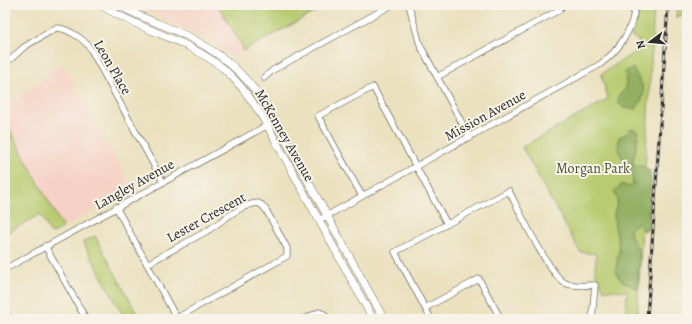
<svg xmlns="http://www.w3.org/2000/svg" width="692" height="324" viewBox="0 0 692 324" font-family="Alegreya,serif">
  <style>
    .built { fill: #f6d1c5 }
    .green { fill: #b8cb6f; stroke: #727b4d }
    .forest { fill: #92af62; stroke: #5e6d46 }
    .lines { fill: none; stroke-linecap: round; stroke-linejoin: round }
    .minor-casing { stroke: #6e6b5f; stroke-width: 7 }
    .major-casing { stroke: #6e6b5f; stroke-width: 8 }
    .minor { stroke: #fff; stroke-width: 5.5 }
    .major { stroke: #fff; stroke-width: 7 }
    .rail-casing { stroke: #2b2b2b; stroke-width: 3 }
    .rail { stroke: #f7f3e8; stroke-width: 1.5; stroke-dasharray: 4.5; stroke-linecap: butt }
    .labels { text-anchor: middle; stroke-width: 4; stroke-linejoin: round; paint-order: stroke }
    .street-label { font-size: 14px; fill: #2b2b2b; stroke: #f7f3e8 }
    .park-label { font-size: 14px; fill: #4e533c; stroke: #f7f3e8 }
  </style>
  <rect width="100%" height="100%" fill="#f7f3e8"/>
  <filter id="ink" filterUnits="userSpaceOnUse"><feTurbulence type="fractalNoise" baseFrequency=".025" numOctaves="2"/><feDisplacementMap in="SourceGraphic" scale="8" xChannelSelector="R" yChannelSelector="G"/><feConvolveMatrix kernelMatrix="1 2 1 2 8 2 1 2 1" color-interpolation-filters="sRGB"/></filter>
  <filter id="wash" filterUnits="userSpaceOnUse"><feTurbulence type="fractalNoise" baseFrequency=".012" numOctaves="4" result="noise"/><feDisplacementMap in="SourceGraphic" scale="16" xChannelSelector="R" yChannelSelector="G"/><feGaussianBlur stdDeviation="0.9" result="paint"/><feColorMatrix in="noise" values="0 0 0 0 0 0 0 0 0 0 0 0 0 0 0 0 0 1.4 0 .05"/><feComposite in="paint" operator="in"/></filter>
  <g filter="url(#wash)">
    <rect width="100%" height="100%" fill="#ebe1bf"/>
    <g class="built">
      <polygon points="136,5 218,5 242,46 243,51 235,55 229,56 219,47 202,36 177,26"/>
      <polygon points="62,63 132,188 63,228 5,121 5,101 21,97"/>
    </g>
    <g class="green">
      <polygon points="218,5 328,5 243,51 242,46"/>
      <polygon points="639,5 654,5 637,319 625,319 627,291 604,290 595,272 596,254 580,252 522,147 608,99 601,74 637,51 639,40 631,37 638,17"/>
      <polygon points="677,5 687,5 687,12 676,18"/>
      <polygon points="5,121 63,228 51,234 40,214 5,234"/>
      <polygon points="95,236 140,319 125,319 83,242"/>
    </g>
    <g class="forest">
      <path d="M633,68C642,87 650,88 636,109L623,108L619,104L618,96L626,89L625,72Z"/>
      <path d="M631,128L637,131L638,137L632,166L640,165L650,171C652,183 650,194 649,206C649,214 649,221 648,229L644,231L638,223L630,229L632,239L640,252L638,289C632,286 621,282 618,276C614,268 618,259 619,251C619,240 614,229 614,217C614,204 621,207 614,191L623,184L628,187L633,185L632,175L627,173L622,168L623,161L618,149L619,137L626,134Z"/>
    </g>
  </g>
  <g filter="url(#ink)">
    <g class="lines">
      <g class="minor-casing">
        <g id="minor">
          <polyline points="409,5 420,45 470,138"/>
          <path d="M11,59L24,47L56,28C66,27 85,40 90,48L163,182"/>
          <polyline points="437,77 559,10 563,5"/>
          <polyline points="264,78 273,70 392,5"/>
          <polyline points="362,196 318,116 373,87 447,224"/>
          <polyline points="116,207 177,319"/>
          <path d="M319,220L599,65C619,51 633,30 635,5"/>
          <polyline points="45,246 86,319"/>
          <path d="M147,264C167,253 187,242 207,231C223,221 239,205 258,203L262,205L266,210L287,248V256L177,318"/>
          <polyline points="5,269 275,121"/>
          <polyline points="425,308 479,279 498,314 503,319"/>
          <polyline points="5,312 9,319"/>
          <polyline points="305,319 319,312 324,314 328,319"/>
          <path d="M431,319L395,252L509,191C518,208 549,275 565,283C574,287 585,285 595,285L592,319"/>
        </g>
      </g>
      <g class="major-casing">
        <g id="major">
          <path d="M101,5C140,31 188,39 224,69C242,85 255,104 267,125L373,319"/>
          <path d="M118,5C141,18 167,26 191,38C231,59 253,82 275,121L384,319"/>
        </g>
      </g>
      <use href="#minor" class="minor"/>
      <use href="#major" class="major"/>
      <g class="rail-casing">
        <polyline id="rail" points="647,319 668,5"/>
      </g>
      <use href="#rail" class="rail"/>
    </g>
  </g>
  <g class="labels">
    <g class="street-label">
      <text transform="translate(113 67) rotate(60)" y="5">Leon Place</text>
      <text transform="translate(485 115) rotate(-29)" y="5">Mission Avenue</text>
      <text transform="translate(285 135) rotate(60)" y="5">McKenney Avenue</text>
      <text transform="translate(134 184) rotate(-29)" y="5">Langley Avenue</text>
      <text transform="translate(206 217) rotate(-29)" y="5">Lester Crescent</text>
    </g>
    <g class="park-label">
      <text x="593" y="173">Morgan Park</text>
    </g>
  </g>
  <rect width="692" height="324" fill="none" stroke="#f7f3e8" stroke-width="20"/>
  <g transform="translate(650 42) rotate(254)" stroke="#f7f3e8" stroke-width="3" paint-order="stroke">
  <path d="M0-3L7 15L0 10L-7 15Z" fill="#2b2b2b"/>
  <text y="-6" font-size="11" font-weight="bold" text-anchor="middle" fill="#2b2b2b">N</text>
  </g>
</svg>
